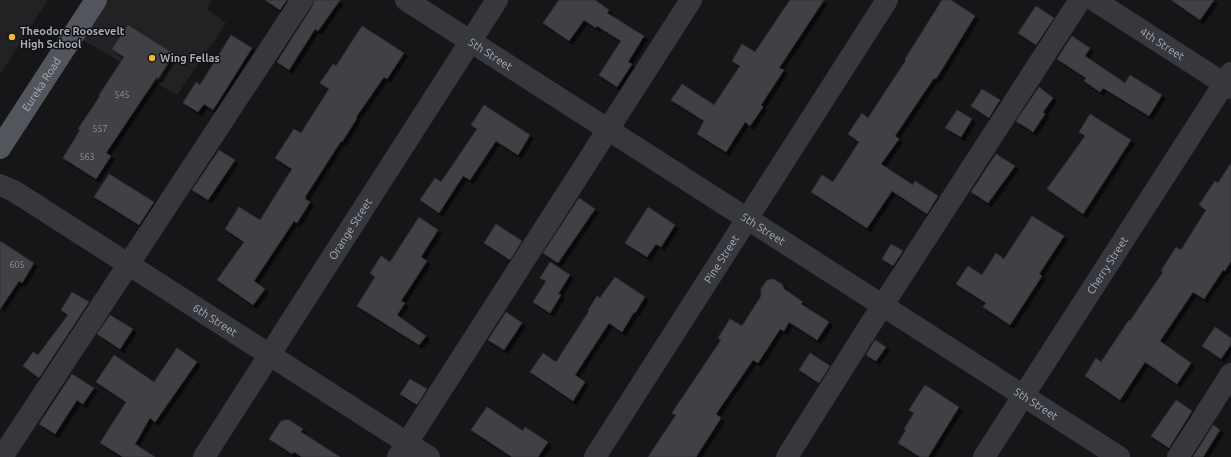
<svg xmlns="http://www.w3.org/2000/svg" width="1231" height="457" viewBox="0 0 1231 457" font-family="Ubuntu,sans-serif">
  <style>
    .built { fill: #222225 }
    .building { fill: #404145; stroke: #303034; filter: url(#shadow) }
    .lines { fill: none; stroke-linecap: round; stroke-linejoin: round }
    .minor { stroke: #37383d; stroke-width: 22 }
    .major { stroke: #53555c; stroke-width: 22 }
    .poi-dot { fill: #efb637; stroke: #111113; stroke-width: 1.5 }
    .labels { text-anchor: middle; stroke-width: 3; stroke-linejoin: round; paint-order: stroke }
    .number-label { font-size: 9px; fill: #8e919b }
    .poi-label { font-size: 11px; font-weight: bold; fill: #a8acb8; stroke: #111113; text-anchor: start }
    .street-label { font-size: 11px; fill: #a8acb8; stroke: #111113 }
  </style>
  <defs>
    <filter id="shadow"><feDropShadow dx="3.5" dy="3.5" stdDeviation="0" flood-color="#0009"/></filter>
  </defs>
  <rect width="100%" height="100%" fill="#161618"/>
  <g class="built">
    <polygon points="0,0 48,0 0,74"/>
    <polygon points="96,0 212,0 207,9 226,23 177,95 74,35"/>
  </g>
  <g class="building">
    <polygon points="265,0 287,0 280,10"/>
    <polygon points="314,0 340,0 318,31 315,29 289,70 277,62 312,7"/>
    <polygon points="559,0 595,0 609,10 607,13 644,36 628,62 632,64 617,87 599,75 621,41 597,26 596,28 584,20 569,41 543,23"/>
    <polygon points="790,0 824,0 779,68 784,70 761,105 763,107 750,126 745,122 726,152 697,134 704,121 671,100 682,84 714,105 740,66 732,61 742,44 755,52"/>
    <polygon points="942,0 951,0 975,16 936,79 934,78 895,136 899,139 881,164 913,185 915,181 938,196 927,214 892,191 867,228 811,192 822,175 833,182 859,142 848,134 862,113 868,118 906,60 905,59"/>
    <polygon points="1171,0 1214,0 1200,20"/>
    <polygon points="1036,6 1054,18 1036,45 1018,33"/>
    <polygon points="128,25 174,54 158,79 157,77 106,153 111,156 96,179 63,158 80,130 78,129 100,96 99,95 124,57 112,49"/>
    <polygon points="362,26 404,53 387,79 384,77 356,117 357,118 342,142 341,141 305,197 306,198 305,199 310,202 297,223 294,221 254,281 265,289 253,305 217,280 244,242 225,229 239,207 260,220 292,169 275,158 294,129 301,133 329,89 320,83 333,64 336,66"/>
    <polygon points="231,35 252,48 213,110 204,104 198,112 183,103 196,82 200,85"/>
    <polygon points="1072,36 1090,48 1085,56 1125,83 1130,75 1162,95 1149,116 1103,88 1100,92 1084,81 1086,78 1057,59"/>
    <polygon points="1039,87 1053,98 1043,112 1045,114 1033,132 1016,121"/>
    <polygon points="982,89 1000,100 989,118 971,106"/>
    <polygon points="484,105 530,135 518,155 496,141 470,180 463,176 439,213 420,200 435,178 441,182 477,129 471,125"/>
    <polygon points="957,110 972,119 961,137 945,128"/>
    <polygon points="1090,114 1131,140 1083,214 1047,189 1085,136 1079,132"/>
    <polygon points="219,150 235,160 208,200 192,190"/>
    <polygon points="996,154 1015,166 988,203 971,192"/>
    <polygon points="1231,163 1231,261 1225,271 1223,270 1204,299 1193,292 1160,341 1191,363 1177,384 1145,362 1120,400 1085,376 1096,358 1101,362 1129,320 1130,321 1163,272 1161,271 1176,247 1181,250 1206,210 1199,205 1215,181 1218,183"/>
    <polygon points="109,174 154,202 139,225 94,197"/>
    <polygon points="579,198 595,209 558,263 543,253"/>
    <polygon points="648,207 675,225 661,247 656,244 647,257 625,243"/>
    <polygon points="1032,216 1064,236 1039,274 1042,276 1010,325 983,307 986,303 956,284 968,266 982,275 996,253 1004,259"/>
    <polygon points="419,217 438,230 421,257 427,261 401,301 405,303 397,315 426,336 419,345 357,306 375,277 370,273 381,256 390,262"/>
    <polygon points="496,224 522,241 510,260 484,243"/>
    <polygon points="0,241 34,263 22,283 19,281 0,309"/>
    <polygon points="891,244 903,251 893,266 882,259"/>
    <polygon points="550,262 570,275 558,294 561,295 550,313 533,302 546,281 540,278"/>
    <polygon points="615,277 645,297 635,313 634,312 622,332 609,323 575,375 585,382 573,401 530,372 543,353 556,362 589,311 588,310 597,296 600,298"/>
    <polygon points="773,279 782,284 784,289 803,302 801,304 829,322 817,340 789,322 784,331 780,329 758,363 753,360 716,414 721,418 696,457 648,457 676,415 672,413 721,340 718,338 730,319 742,326 761,296 761,289 767,280"/>
    <polygon points="72,292 89,302 39,378 23,366 33,352 38,355 68,315 61,310"/>
    <polygon points="506,312 522,323 504,350 488,340"/>
    <polygon points="110,315 133,329 120,349 97,334"/>
    <polygon points="1215,327 1231,338 1231,344 1221,359 1202,346"/>
    <polygon points="875,340 886,347 876,361 866,355"/>
    <polygon points="177,348 197,362 155,422 150,418 135,444 155,457 123,457 100,443 126,402 96,382 114,355 154,382"/>
    <polygon points="810,353 830,366 819,383 799,370"/>
    <polygon points="72,374 94,388 83,404 77,400 55,434 39,424"/>
    <polygon points="410,379 427,389 417,405 400,394"/>
    <polygon points="925,385 959,407 928,457 920,457 898,443 906,430 904,429 914,413 909,410"/>
    <polygon points="1176,400 1192,411 1169,448 1151,436"/>
    <polygon points="487,407 523,431 525,427 548,442 538,457 512,457 471,430"/>
    <polygon points="285,420 289,420 303,429 301,432 340,457 302,457 294,452 292,454 269,439 281,421"/>
    <polygon points="1213,425 1220,430 1203,457 1193,457"/>
  </g>
  <g class="lines">
    <g class="minor">
      <path id="s1" d="M406,0L1119,457"/>
      <path id="s2" d="M1094,0L1231,88"/>
      <path id="s3" d="M0,185L14,191L429,457"/>
      <polyline points="2,457 302,0"/>
      <path id="s4" d="M204,457L497,0"/>
      <polyline points="398,457 691,0"/>
      <path id="s5" d="M595,457L887,0"/>
      <polyline points="787,457 868,328 1080,0"/>
      <path id="s6" d="M984,457L1231,73"/>
      <polyline points="1178,457 1231,374"/>
    </g>
    <path class="major" id="s7" d="M0,148L96,0"/>
  </g>
  <g class="poi-dot">
    <circle cx="12" cy="37" r="4"/>
    <circle cx="152" cy="58" r="4"/>
  </g>
  <g class="labels">
    <g class="number-label">
      <text x="122" y="98">545</text>
      <text x="100" y="132">557</text>
      <text x="87" y="160">563</text>
      <text x="17" y="268">605</text>
    </g>
    <g class="poi-label">
      <text x="20" y="35">Theodore Roosevelt<tspan x="20" dy="13">High School</tspan></text>
      <text x="160" y="62">Wing Fellas</text>
    </g>
    <g class="street-label">
      <text dy="4" stroke="none"><textPath href="#s2" startOffset="81">4th Street</textPath></text>
      <text dy="4" stroke="none"><textPath href="#s1" startOffset="100">5th Street</textPath></text>
      <text dy="4" stroke="none"><textPath href="#s7" startOffset="76">Eureka Road</textPath></text>
      <text dy="4" stroke="none"><textPath href="#s4" startOffset="271">Orange Street</textPath></text>
      <text dy="4" stroke="none"><textPath href="#s1" startOffset="424">5th Street</textPath></text>
      <text dy="4" stroke="none"><textPath href="#s5" startOffset="235">Pine Street</textPath></text>
      <text dy="4" stroke="none"><textPath href="#s6" startOffset="228">Cherry Street</textPath></text>
      <text dy="4" stroke="none"><textPath href="#s3" startOffset="254">6th Street</textPath></text>
      <text dy="4" stroke="none"><textPath href="#s1" startOffset="748">5th Street</textPath></text>
    </g>
  </g>
</svg>
